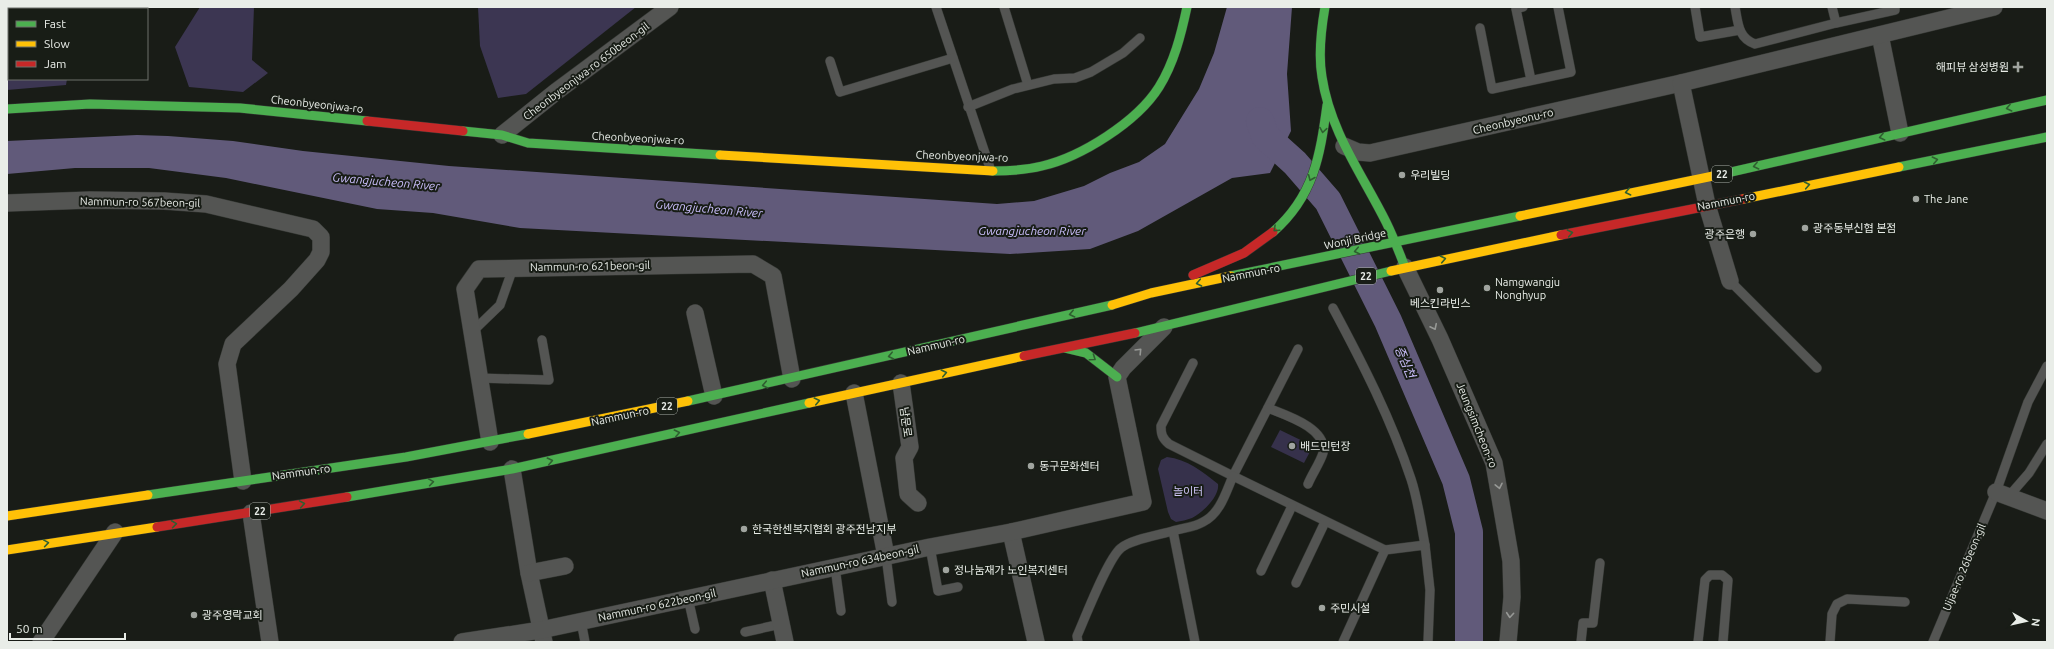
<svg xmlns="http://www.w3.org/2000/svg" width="2054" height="649" viewBox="0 0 2054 649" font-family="Ubuntu,'Noto Sans KR',sans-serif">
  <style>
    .green { fill: #36314b }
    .forest { fill: #3c3652 }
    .water { fill: #615a7a }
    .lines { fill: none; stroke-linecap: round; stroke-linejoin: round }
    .river { stroke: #615a7a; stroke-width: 28 }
    .lane-casing { stroke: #353834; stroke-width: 10 }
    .street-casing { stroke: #353834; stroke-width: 18 }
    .fast-casing { stroke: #353834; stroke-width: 10 }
    .slow-casing { stroke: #353834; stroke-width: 10 }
    .jam-casing { stroke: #353834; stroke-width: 10 }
    .lane { stroke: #545553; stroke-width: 9 }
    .street { stroke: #545553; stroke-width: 17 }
    .fast { stroke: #4caf50; stroke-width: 9 }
    .slow { stroke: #ffc107; stroke-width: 9 }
    .jam { stroke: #c62828; stroke-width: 9 }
    .oneway { stroke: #2f5f30 }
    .oneway2 { stroke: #979996 }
    .poi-dot { fill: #a0a49f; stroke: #181d16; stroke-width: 1.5 }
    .labels { text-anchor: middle; stroke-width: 4; stroke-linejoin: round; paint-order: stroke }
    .shield { fill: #181d16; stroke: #aaafa9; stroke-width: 1 }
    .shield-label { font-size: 10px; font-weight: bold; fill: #e9ede8 }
    .poi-label { font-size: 11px; fill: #e9ede8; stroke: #181d16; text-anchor: start }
    .street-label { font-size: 11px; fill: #e9ede8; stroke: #181d16 }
    .park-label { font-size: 11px; fill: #cec4f6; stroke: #181d16 }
    .water-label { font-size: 12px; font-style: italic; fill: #cabefb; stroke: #181d16 }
  </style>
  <rect width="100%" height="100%" fill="#191c17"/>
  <g class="green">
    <polygon points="1280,430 1313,446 1304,463 1271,447"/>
    <path d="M1167,457C1187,459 1203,472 1218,484C1220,496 1202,513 1192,518C1187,520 1181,521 1176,522L1171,519L1168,512L1158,469L1161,460Z"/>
  </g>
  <g class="forest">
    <polygon points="7,7 107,7 109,9 9,9 9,79 67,79 66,85 7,90"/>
    <polygon points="200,7 254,7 252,60 268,73 243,92 189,87 175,47"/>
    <polygon points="478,7 636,7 526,94 498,98 480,46"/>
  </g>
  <polygon class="water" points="1227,7 1292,7 1287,74 1291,131 1270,173 1232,178 1138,231 1090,249 1010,254 520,228 433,213 377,209 226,178 149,168 75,168 7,174 7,141 137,135 168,136 233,141 303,151 449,166 997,204 1034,201 1084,186 1110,173 1139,162 1165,144 1199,89 1214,53"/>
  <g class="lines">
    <polyline class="river" points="1260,121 1265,136 1295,163 1328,201 1388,321 1456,480 1469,532 1469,642"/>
    <g class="lane-casing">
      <g id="lane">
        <polyline points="936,7 991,171"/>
        <polyline points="1004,7 1028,85"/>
        <polyline points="1523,7 1516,9 1531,80"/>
        <polyline points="1695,7 1700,37 1740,30"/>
        <path d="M1735,7C1738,23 1738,38 1755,44L1836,23"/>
        <polyline points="1832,7 1836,23 1895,10 1895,7"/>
        <polyline points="1480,28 1492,89 1571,72 1558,7"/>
        <polyline points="830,61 840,92 953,58"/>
        <polyline points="968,107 1013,89 1054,79 1075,78 1091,72 1123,53 1140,38"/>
        <polyline points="1730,281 1817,368"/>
        <path d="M1333,308C1363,364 1391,419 1411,479C1418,500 1421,524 1425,545"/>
        <polyline points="471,333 500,305 513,268"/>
        <path d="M1193,363L1161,426C1161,434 1162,438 1169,444L1233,476L1298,349"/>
        <polyline points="479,378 549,380 542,340"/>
        <path d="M1268,408C1285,415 1328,428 1323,453C1320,463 1312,474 1308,484"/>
        <polyline points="2009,496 2029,473 2047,444"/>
        <path d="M1173,531C1183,528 1195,527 1203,522C1220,514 1226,492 1233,476L1385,550"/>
        <polyline points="930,547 938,591 958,587"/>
        <polyline points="886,556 892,602"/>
        <polyline points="835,567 841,611"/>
        <polyline points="1261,571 1292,506"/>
        <polyline points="1296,583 1325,522"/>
        <polyline points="688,598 695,629"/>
        <polyline points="581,621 585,642"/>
        <polyline points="745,632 781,624"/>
        <path d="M1078,642L1077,636C1085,618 1108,558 1121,548C1132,539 1159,535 1173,531L1195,642"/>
        <polyline points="1343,642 1385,550 1425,545 1430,590 1428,642"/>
        <polyline points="1581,642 1583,623 1593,623 1600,563"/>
        <polyline points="1698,642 1705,580 1710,575 1722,575 1728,580 1723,642"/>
        <polyline points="1830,642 1832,614 1837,604 1847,599 1905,602"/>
        <polyline points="1933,642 1996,492 2028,402 2047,366"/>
      </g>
    </g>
    <g class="street-casing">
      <g id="street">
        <polyline points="1880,35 1900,133"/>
        <polyline points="502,135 557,91 670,7"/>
        <polyline points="1344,146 1358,152 1370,153 1681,83"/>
        <polyline points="7,203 90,200 164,201 206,204 313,229 321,237 321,252 317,260 291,289 233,344 227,364 243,481"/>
        <polyline points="1405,267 1440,339 1494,463 1511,561 1512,597 1508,642"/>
        <polyline points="1730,281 1707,205 1681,83 1994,7"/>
        <polyline points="695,313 714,396"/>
        <polyline points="901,383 910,447 904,458 908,494 918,503"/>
        <polyline points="854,393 886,556"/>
        <polyline points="490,442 465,289 479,269 753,264 773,276 792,379"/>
        <polyline points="512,469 529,573 544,642"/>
        <polyline points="1996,492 2047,511"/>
        <polyline points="251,513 270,642"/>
        <polyline points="1011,532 1036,642"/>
        <polyline points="529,573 565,566"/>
        <polyline points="772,580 785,642"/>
        <polyline points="41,642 115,532"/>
        <polyline points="462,642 541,630 930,547 1011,532 1143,502 1117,377 1123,368 1164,327"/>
      </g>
    </g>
    <g class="fast-casing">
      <g id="fast">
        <path d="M1325,7C1321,30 1318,54 1322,77C1330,131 1362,174 1386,222C1393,236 1399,252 1405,267"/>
        <polyline points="7,109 90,104 240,108 367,121"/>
        <polyline points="463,131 502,135 528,143 720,155"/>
        <polyline points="1899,167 2047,137"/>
        <path d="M993,171C1009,171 1026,170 1042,166C1081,157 1137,122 1159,87C1174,63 1181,35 1187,7"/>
        <polyline points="1718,175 2047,100"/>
        <path d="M1273,232C1314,196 1320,156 1327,105"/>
        <polyline points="1231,276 1520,216"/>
        <polyline points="1135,333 1391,271"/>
        <polyline points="1065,348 1086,353 1117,377"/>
        <polyline points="688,401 1112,305"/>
        <polyline points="148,495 406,457 528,434"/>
        <polyline points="347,497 512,469 809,403"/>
      </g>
    </g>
    <g class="slow-casing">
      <g id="slow">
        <polyline points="720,155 993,171"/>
        <polyline points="1743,199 1899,167"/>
        <polyline points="1520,216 1718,175"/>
        <polyline points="1391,271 1561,235"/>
        <polyline points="1112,305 1151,293 1231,276"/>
        <polyline points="809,403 1024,356"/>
        <polyline points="528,434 688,401"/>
        <polyline points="7,516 148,495"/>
        <polyline points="7,550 157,527"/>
      </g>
    </g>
    <g class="jam-casing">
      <g id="jam">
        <polyline points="367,121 463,131"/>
        <polyline points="1561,235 1743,199"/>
        <polyline points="1193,275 1244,253 1273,232"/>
        <polyline points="1024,356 1135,333"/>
        <polyline points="157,527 347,497"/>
      </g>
    </g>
    <use href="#lane" class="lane"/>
    <use href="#street" class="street"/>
    <use href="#fast" class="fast"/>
    <use href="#slow" class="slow"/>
    <use href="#jam" class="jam"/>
  </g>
  <defs><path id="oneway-chevron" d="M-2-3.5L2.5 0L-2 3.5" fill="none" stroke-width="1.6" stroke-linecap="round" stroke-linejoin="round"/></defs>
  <g class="oneway">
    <use href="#oneway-chevron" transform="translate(2009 108) rotate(167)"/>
    <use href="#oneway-chevron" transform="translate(1323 130) rotate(99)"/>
    <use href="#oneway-chevron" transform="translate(1882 137) rotate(167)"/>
    <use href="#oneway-chevron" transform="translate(1935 160) rotate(-12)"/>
    <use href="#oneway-chevron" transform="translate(1756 166) rotate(167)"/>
    <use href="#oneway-chevron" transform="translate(1311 178) rotate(113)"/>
    <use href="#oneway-chevron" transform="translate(1807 185) rotate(-11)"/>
    <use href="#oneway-chevron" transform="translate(1628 192) rotate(168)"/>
    <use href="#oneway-chevron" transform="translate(1276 229) rotate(137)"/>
    <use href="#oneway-chevron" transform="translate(1570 233) rotate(-11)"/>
    <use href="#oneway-chevron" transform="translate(1357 251) rotate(168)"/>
    <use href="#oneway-chevron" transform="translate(1443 259) rotate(-12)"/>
    <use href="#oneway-chevron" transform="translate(1199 283) rotate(169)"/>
    <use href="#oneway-chevron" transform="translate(1072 314) rotate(167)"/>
    <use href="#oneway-chevron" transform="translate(891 356) rotate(167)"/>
    <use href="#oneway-chevron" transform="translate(1093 358) rotate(35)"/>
    <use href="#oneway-chevron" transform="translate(944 373) rotate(-13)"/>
    <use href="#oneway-chevron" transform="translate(765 385) rotate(168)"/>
    <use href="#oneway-chevron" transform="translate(817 401) rotate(-13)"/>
    <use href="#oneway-chevron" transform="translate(677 433) rotate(-12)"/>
    <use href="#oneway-chevron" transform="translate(550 461) rotate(-12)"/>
    <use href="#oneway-chevron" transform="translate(431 482) rotate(-9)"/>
    <use href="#oneway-chevron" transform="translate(302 504) rotate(-10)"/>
    <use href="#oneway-chevron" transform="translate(174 524) rotate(-8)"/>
    <use href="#oneway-chevron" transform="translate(46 543) rotate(-9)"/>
  </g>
  <g class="oneway2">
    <use href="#oneway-chevron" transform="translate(1434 327) rotate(64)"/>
    <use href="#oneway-chevron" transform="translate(1139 351) rotate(-46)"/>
    <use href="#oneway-chevron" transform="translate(1499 486) rotate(78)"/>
    <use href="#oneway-chevron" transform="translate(1510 615) rotate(95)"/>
  </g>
  <g class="poi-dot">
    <path d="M2016 61h4v4h4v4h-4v4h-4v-4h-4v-4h4z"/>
    <circle cx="1402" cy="175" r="4"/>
    <circle cx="1916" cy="199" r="4"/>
    <circle cx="1805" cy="228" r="4"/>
    <circle cx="1753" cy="234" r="4"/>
    <circle cx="1487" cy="288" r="4"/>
    <circle cx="1440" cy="290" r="4"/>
    <circle cx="1292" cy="446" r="4"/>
    <circle cx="1031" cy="466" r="4"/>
    <circle cx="744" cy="529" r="4"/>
    <circle cx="946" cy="570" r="4"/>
    <circle cx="1322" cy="608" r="4"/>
    <circle cx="194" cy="615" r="4"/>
  </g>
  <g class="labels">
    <g class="shield">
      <rect x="1712" y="166" width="20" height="16" rx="3"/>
      <rect x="1356" y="268" width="20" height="16" rx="3"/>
      <rect x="657" y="398" width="20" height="16" rx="3"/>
      <rect x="250" y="503" width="20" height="16" rx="3"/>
    </g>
    <g class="shield-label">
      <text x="1722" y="178">22</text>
      <text x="1366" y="280">22</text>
      <text x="667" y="410">22</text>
      <text x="260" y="515">22</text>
    </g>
    <g class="poi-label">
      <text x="2009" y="71" text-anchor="end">해피뷰 삼성병원</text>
      <text x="1410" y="179">우리빌딩</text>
      <text x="1924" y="203">The Jane</text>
      <text x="1813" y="232">광주동부신협 본점</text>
      <text x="1745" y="238" text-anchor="end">광주은행</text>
      <text x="1495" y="286">Namgwangju<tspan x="1495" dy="13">Nonghyup</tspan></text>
      <text x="1440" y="307" text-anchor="middle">베스킨라빈스</text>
      <text x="1300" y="450">배드민턴장</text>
      <text x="1039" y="470">동구문화센터</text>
      <text x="752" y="533">한국한센복지협회 광주전남지부</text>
      <text x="954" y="574">정나눔재가 노인복지센터</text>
      <text x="1330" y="612">주민시설</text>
      <text x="202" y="619">광주영락교회</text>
    </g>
    <g class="street-label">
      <text transform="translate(586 71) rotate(-37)" y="4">Cheonbyeonjwa-ro 650beon-gil</text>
      <text transform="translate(317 104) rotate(6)" y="4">Cheonbyeonjwa-ro</text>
      <text transform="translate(1513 121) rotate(-13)" y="4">Cheonbyeonu-ro</text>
      <text transform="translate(638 138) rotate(3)" y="4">Cheonbyeonjwa-ro</text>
      <text transform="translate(962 156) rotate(2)" y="4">Cheonbyeonjwa-ro</text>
      <text transform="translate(1726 201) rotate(-11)" y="4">Nammun-ro</text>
      <text transform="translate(140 202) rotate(1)" y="4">Nammun-ro 567beon-gil</text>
      <text transform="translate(1355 239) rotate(-12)" y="4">Wonji Bridge</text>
      <text transform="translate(590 266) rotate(-1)" y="4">Nammun-ro 621beon-gil</text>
      <text transform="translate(1251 273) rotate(-11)" y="4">Nammun-ro</text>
      <text transform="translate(936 345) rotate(-13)" y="4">Nammun-ro</text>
      <text transform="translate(620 416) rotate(-12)" y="4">Nammun-ro</text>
      <text transform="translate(906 422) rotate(82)" y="4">남문로</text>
      <text transform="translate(1477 425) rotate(68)" y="4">Jeungsimcheon-ro</text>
      <text transform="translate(301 472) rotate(-8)" y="4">Nammun-ro</text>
      <text transform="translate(860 561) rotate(-12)" y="4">Nammun-ro 634beon-gil</text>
      <text transform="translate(1964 567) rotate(-67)" y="4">Uijae-ro 26beon-gil</text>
      <text transform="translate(657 605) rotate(-12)" y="4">Nammun-ro 622beon-gil</text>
    </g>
    <g class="park-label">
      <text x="1188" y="495">놀이터</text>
    </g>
    <g class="water-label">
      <text transform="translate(386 182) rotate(5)" y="4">Gwangjucheon River</text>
      <text transform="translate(709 209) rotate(5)" y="4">Gwangjucheon River</text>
      <text x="1032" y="235">Gwangjucheon River</text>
      <text transform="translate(1405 362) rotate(67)" y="4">증심천</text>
    </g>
  </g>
  <rect width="2054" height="649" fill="none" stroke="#e9ede8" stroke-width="16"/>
  <rect x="8" y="8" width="140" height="72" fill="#181d16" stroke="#6c706a"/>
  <rect x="16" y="21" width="20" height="6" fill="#4caf50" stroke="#6c706a"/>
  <text x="44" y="28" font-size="12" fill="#e9ede8">Fast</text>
  <rect x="16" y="41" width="20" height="6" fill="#ffc107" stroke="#6c706a"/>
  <text x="44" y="48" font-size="12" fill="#e9ede8">Slow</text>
  <rect x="16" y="61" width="20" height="6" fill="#c62828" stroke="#6c706a"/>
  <text x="44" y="68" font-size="12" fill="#e9ede8">Jam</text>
  <g transform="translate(2026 621) rotate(98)" stroke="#181d16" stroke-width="3" paint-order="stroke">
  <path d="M0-3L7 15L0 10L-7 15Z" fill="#e9ede8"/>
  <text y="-6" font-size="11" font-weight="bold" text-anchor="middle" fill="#e9ede8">N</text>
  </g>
  <path d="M10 633v6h115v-6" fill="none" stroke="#e9ede8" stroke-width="2"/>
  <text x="16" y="633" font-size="12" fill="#e9ede8" stroke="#181d16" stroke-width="3" paint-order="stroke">50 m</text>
</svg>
